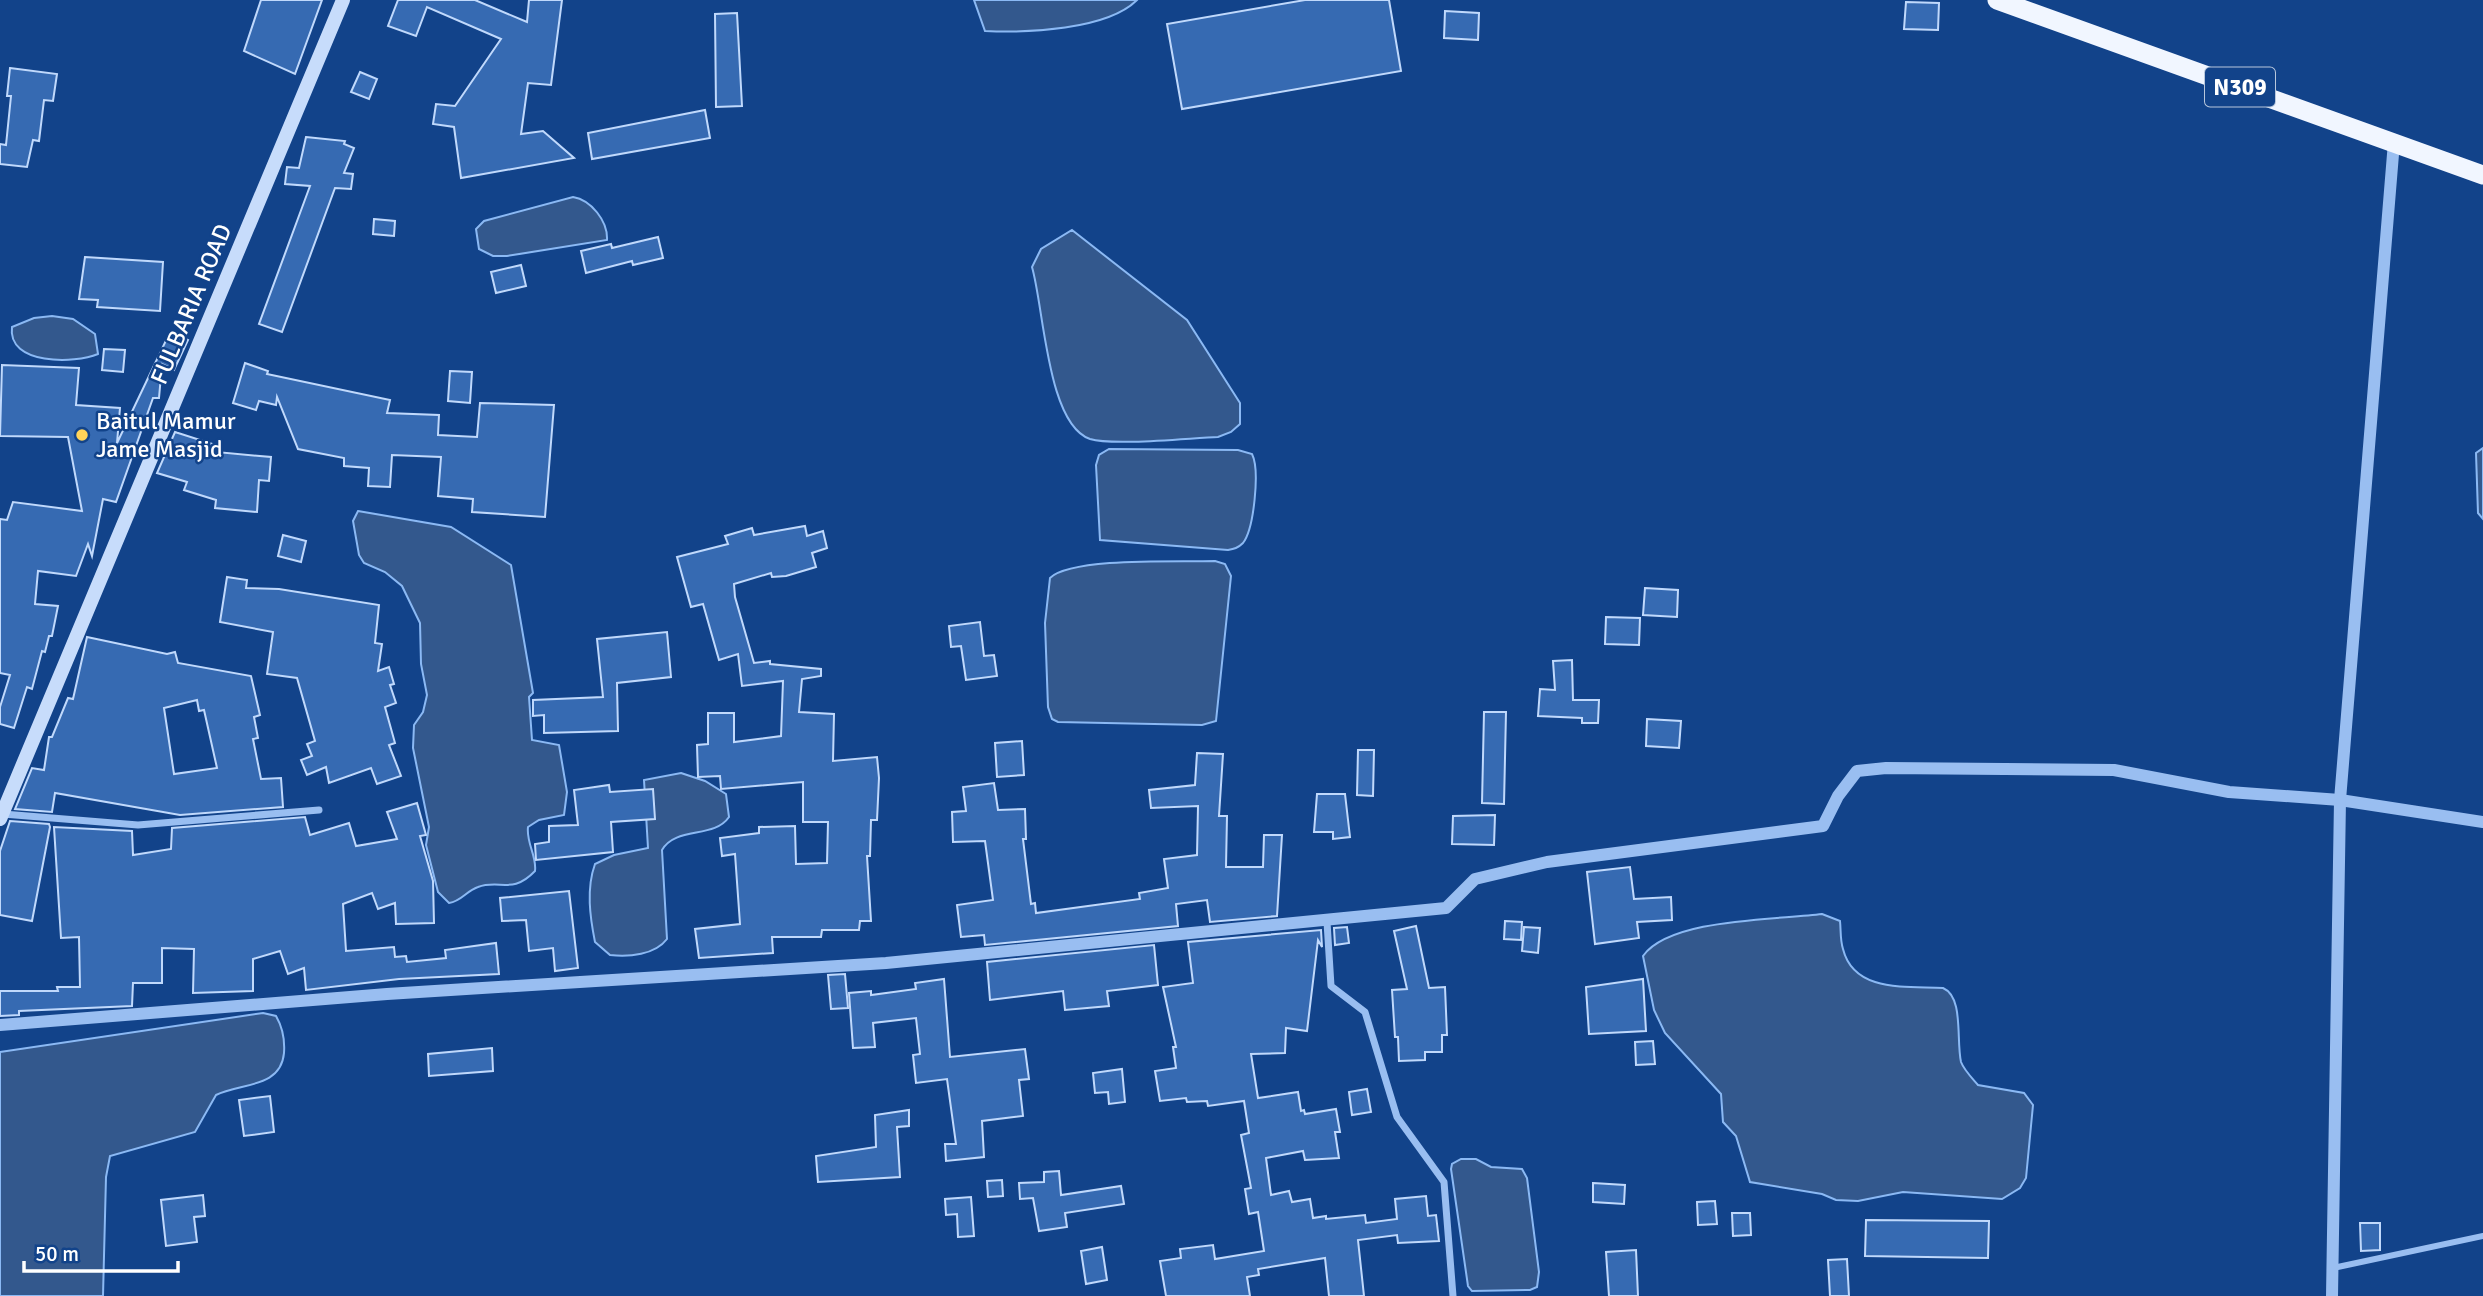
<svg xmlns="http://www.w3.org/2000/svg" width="2483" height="1296" viewBox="0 0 2483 1296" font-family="Signika,sans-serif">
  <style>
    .water { fill: #33588d; stroke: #8bb9f4; stroke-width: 2 }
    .building { fill: #366ab2; stroke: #c0d9fc; stroke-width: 2; fill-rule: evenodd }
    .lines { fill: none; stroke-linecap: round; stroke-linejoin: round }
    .pedestrian { stroke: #99bef1; stroke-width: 6 }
    .minor { stroke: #99bef1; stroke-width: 7 }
    .tertiary { stroke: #99bef1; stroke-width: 12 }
    .secondary { stroke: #c7dcfb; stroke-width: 14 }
    .trunk { stroke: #f1f6ff; stroke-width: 19 }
    .poi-dot { fill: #ffd359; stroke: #12438a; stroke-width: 2.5 }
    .labels { text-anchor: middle; stroke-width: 5; stroke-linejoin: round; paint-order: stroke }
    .shield { fill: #12438a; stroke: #b8c7dc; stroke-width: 2 }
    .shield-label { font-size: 23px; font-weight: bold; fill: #fff }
    .street-label { font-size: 24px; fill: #fff; stroke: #12438a }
    .poi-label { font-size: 24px; fill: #fff; stroke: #12438a; text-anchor: start }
  </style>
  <rect width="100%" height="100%" fill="#12438a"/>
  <g class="water">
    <path d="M974,0H1137C1107,30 1026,33 985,31Z"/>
    <path d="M573,197C591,200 608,221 607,240L507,256H493L479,249L476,229L484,221Z"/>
    <path d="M1072,230L1187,320L1240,403V424L1231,432L1218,437C1190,438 1113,446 1090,439C1047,424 1044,308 1032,267L1041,249Z"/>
    <path d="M52,316L73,319L95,334L98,354C75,364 7,365 12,327L34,318Z"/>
    <polygon points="2483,448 2483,519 2478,513 2476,453"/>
    <path d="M1109,449L1238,450L1252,454C1260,470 1254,529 1243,543C1238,548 1234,549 1228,550L1100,540L1096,465L1099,455Z"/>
    <path d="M358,511L451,527L511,565L533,693L529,697L532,740L559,745L567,792L564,815L539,820L528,827C526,843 537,856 535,871C512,895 500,879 478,887C466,891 462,901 449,903L438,892L426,845L429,827L413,748L414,725L423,712L427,695L421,664L420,623L402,586L385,572L364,563L359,555L353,521Z"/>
    <path d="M1215,561L1225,564L1231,576L1216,721L1202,725L1058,722L1052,719L1048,707L1045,623L1050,578C1072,557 1182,562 1215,561Z"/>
    <path d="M681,773L705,781L726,794L729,817C714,839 676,826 662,850L667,939C655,955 629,957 610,955L595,942C590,917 586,889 595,864L614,855L648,848L644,780Z"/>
    <path d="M1822,914L1840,921C1841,930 1840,940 1843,949C1854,993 1907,986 1943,988C1964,997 1956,1040 1961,1062C1964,1070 1972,1078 1978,1085L2024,1093L2033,1105L2026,1178L2020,1188L2002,1199L1903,1192L1858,1201L1836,1200L1822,1194L1750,1182L1736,1136L1723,1122L1721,1094L1665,1033L1654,1010L1643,956C1670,918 1777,920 1822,914Z"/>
    <path d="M263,1013L276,1016C283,1028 285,1039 284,1053C281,1088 241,1083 216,1095L195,1132L110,1156L106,1177L103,1296H0V1052Z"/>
    <polygon points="1461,1159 1476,1159 1491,1167 1522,1169 1527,1178 1539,1272 1537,1287 1530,1290 1472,1291 1468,1286 1451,1169 1452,1164"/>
  </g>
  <g class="building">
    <polygon points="261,0 322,0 295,74 244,51"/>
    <polygon points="398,0 475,0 527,22 529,0 562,0 551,85 528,83 521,134 543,131 574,158 461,178 454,127 433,124 436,104 455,106 501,39 427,7 416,36 388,26"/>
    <polygon points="1305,0 1389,0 1401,71 1182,109 1167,24"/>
    <polygon points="1906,2 1939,3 1938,30 1904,29"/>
    <polygon points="1445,11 1479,13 1478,40 1444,38"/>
    <polygon points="737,13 742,106 716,107 715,14"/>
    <polygon points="10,68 57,74 53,101 44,100 39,141 33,140 27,167 0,164 0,144 6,145 11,96 7,96"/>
    <polygon points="360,72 377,79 369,99 351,92"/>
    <polygon points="705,110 710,138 592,159 588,133"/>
    <polygon points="306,137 345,141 344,144 354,148 344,173 353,174 351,189 335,188 282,332 259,324 310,186 285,184 287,167 299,168"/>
    <polygon points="374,219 395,221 394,236 373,234"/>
    <polygon points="658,237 663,258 633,265 632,261 586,273 581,251 611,244 612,248"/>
    <polygon points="85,257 163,262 160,311 97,307 98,300 79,299"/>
    <polygon points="521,265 526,286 496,293 491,272"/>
    <polygon points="170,332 188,340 174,370 162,364 159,398 153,398 116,502 103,499 92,556 88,544 76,576 38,571 35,604 58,606 52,636 49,636 45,652 42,651 32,689 27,687 14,728 0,724 0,707 10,675 0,673 0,519 7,520 13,502 82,511 68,437 0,436 2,365 79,368 76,405 120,408 117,443"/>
    <polygon points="104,349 125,350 123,372 102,370"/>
    <polygon points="245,363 268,371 267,374 390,400 387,413 439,415 438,435 477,437 480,403 554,405 545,517 472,512 473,499 438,496 441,457 392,455 390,487 368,486 369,468 344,466 344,458 298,449 277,397 276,405 259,401 256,410 233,403"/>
    <polygon points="450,371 472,372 470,403 448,401"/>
    <polygon points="175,432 219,446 216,452 271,457 269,481 259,480 257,512 215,508 216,500 184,490 187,482 157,473"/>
    <polygon points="805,526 807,536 823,531 827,548 812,553 816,567 786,576 772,577 771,573 734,584 735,597 754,663 770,661 770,664 821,669 821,676 802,679 799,712 834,714 833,761 877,757 879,778 877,820 871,820 870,856 867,856 871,921 860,921 859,930 822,930 821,937 772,937 773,953 699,958 695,929 740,924 735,854 722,856 720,838 759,833 759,827 795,826 796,864 827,863 828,822 803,822 803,782 721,789 720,776 698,777 697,745 708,744 708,713 734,713 734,742 781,736 783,681 742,686 738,654 719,660 703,604 691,607 677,557 728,544 725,536 752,528 754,535"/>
    <polygon points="283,535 306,541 301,562 278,556"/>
    <polygon points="227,577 247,580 246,588 279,589 379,605 375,643 382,644 378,671 389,667 394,684 390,685 396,703 385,707 395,743 389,745 401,776 377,784 371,768 329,783 326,767 307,775 301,760 312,756 307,744 315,741 297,678 267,674 273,632 220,622"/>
    <polygon points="1645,588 1678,590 1677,617 1643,615"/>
    <polygon points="1606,617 1640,618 1639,645 1605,644"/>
    <polygon points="980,622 984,656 994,655 997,676 966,680 961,646 951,647 949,626"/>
    <polygon points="667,632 671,677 617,683 618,731 544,733 544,715 533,716 533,700 603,697 597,639"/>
    <path d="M87,637L167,654L175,652L178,663L251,676L260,715L254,717L258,738L253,739L261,779L281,778L283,807L180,815L55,793L52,812L15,809L32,768L44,770L49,737H52L68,698L73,699ZM197,700L199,711L204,710L217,768L174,774L164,708Z"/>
    <polygon points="1572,660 1573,700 1599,700 1598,723 1582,723 1582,718 1538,716 1540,689 1555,690 1553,661"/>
    <polygon points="1484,712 1506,712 1504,804 1482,803"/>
    <polygon points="1647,719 1681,721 1679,748 1646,746"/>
    <polygon points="1022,741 1024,775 997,777 995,743"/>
    <polygon points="1358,750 1374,750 1373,796 1357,795"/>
    <polygon points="1197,753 1223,754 1219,816 1227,816 1226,867 1263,867 1264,835 1282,835 1277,916 1210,922 1207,900 1176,904 1178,926 985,945 984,935 961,937 957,905 993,900 985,841 953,842 952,812 966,811 963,787 994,783 998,810 1025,809 1026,839 1023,839 1031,904 1035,903 1036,913 1140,899 1139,893 1168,888 1164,859 1197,855 1198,806 1151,808 1149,790 1195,785"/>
    <polygon points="609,785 610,792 653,789 655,819 611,822 613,852 536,860 535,844 549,842 549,826 578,825 574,790"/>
    <polygon points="1317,794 1345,794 1350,837 1333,839 1333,832 1314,832"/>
    <polygon points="417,803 426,835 420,836 433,881 434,923 396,924 395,903 378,909 372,893 343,904 346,951 394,947 395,957 406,956 407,962 446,958 445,950 496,943 499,974 399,979 306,990 304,968 288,974 280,951 253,959 253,991 193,993 194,949 162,948 162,983 133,983 132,1006 19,1011 19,1015 0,1016 0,991 58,991 57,987 80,987 79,937 61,938 54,827 132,831 133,855 171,849 172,828 305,817 310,835 349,823 356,846 397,839 387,812"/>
    <polygon points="1495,815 1494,845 1452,844 1453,816"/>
    <polygon points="10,821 49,824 50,827 32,921 0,915 0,851"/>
    <polygon points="1630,867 1634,899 1671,897 1672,920 1637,922 1639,938 1595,944 1587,872"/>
    <polygon points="569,891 578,968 555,971 553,948 529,951 526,920 502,921 500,898"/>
    <polygon points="1505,921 1522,922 1521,940 1504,939"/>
    <polygon points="1416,926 1429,988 1445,987 1447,1035 1442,1035 1442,1052 1425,1052 1425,1060 1399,1061 1398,1037 1395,1037 1392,990 1407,989 1394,931"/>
    <polygon points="1347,927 1349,943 1335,945 1334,928"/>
    <polygon points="1524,927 1540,928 1538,953 1522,951"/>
    <polygon points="1321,930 1322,947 1318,940 1307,1031 1286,1028 1285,1053 1251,1054 1258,1098 1298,1092 1301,1111 1304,1110 1305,1114 1336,1109 1340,1132 1335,1132 1339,1158 1305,1160 1303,1151 1266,1158 1271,1195 1289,1191 1292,1202 1310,1199 1313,1218 1326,1216 1326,1219 1365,1215 1366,1223 1397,1219 1395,1199 1426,1196 1428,1216 1436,1215 1439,1241 1398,1243 1397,1235 1358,1240 1364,1296 1329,1296 1325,1258 1258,1269 1259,1275 1247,1277 1250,1296 1166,1296 1160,1261 1181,1258 1180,1249 1213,1245 1215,1259 1264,1251 1258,1212 1249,1214 1245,1189 1251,1188 1241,1135 1249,1133 1244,1101 1208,1106 1207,1101 1187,1102 1186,1098 1160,1101 1155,1071 1176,1068 1173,1047 1176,1047 1163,987 1193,983 1188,942"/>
    <polygon points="1154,945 1158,985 1107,991 1109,1006 1065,1010 1063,991 990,1000 987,962"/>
    <polygon points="845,974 848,1008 831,1009 828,975"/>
    <polygon points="944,979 950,1057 1025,1049 1029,1079 1019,1080 1023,1116 982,1121 984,1157 946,1161 945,1144 956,1144 947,1079 916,1083 913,1055 920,1054 916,1018 873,1023 875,1047 853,1048 849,993 871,991 871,995 916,989 915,983"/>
    <polygon points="1643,979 1646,1031 1589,1034 1586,987"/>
    <polygon points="1653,1041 1655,1064 1636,1065 1635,1042"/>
    <polygon points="492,1048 493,1071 429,1076 428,1054"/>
    <polygon points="1122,1069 1125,1102 1109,1104 1108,1092 1095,1093 1093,1073"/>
    <polygon points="1367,1089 1371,1112 1352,1115 1349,1092"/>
    <polygon points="270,1096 274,1132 244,1136 239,1100"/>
    <polygon points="909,1110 909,1126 897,1127 900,1177 818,1182 816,1156 876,1147 875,1115"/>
    <polygon points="1059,1171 1061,1195 1121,1186 1124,1204 1065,1213 1067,1227 1039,1231 1033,1198 1020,1199 1019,1183 1044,1182 1044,1172"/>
    <polygon points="1002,1180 1003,1196 988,1197 987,1181"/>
    <polygon points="1593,1183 1625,1185 1624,1204 1593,1202"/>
    <polygon points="203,1195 205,1216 194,1217 197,1242 166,1246 161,1200"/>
    <polygon points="971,1197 974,1236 958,1237 957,1214 946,1215 945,1199"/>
    <polygon points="1715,1201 1717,1224 1698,1225 1697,1202"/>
    <polygon points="1732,1213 1750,1213 1751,1235 1733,1236"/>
    <polygon points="1866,1220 1989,1221 1988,1258 1865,1256"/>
    <polygon points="2360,1223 2380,1223 2380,1250 2361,1251"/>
    <polygon points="1102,1247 1107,1280 1086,1284 1081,1251"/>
    <polygon points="1636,1250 1638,1296 1609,1296 1606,1252"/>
    <polygon points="1847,1259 1849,1296 1830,1296 1828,1260"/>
  </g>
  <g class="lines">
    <polyline class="pedestrian" points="2333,1268 2483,1236"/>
    <g class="minor">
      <polyline points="3,814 138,825 319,810"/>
      <polyline points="1327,922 1331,986 1365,1012 1397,1117 1444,1182 1453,1296"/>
    </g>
    <g class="tertiary">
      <polyline points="0,1025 387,994 886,963 1446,908 1475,879 1547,862 1823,826 1838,796 1857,771 1886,768 2114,770 2229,792 2340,800 2483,822"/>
      <polyline points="2332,1296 2340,800 2394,142"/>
    </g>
    <polyline class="secondary" points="0,819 343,0"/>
    <polyline class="trunk" points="1997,0 2483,175"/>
  </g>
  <circle class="poi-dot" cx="82" cy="435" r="7"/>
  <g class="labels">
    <rect class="shield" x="2205" y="67.5" width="70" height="39" rx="5"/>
    <g class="shield-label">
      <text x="2240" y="95">N309</text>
    </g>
    <g class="street-label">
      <text transform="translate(191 304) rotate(-67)" y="8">FULBARIA ROAD</text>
    </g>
    <g class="poi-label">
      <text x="96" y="429">Baitul Mamur<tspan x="96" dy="28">Jame Masjid</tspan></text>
    </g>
  </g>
  <path d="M24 1261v10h154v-10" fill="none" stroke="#ffffff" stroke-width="3.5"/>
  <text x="35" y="1261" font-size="21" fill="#ffffff" stroke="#12438a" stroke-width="5" paint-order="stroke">50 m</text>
</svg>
